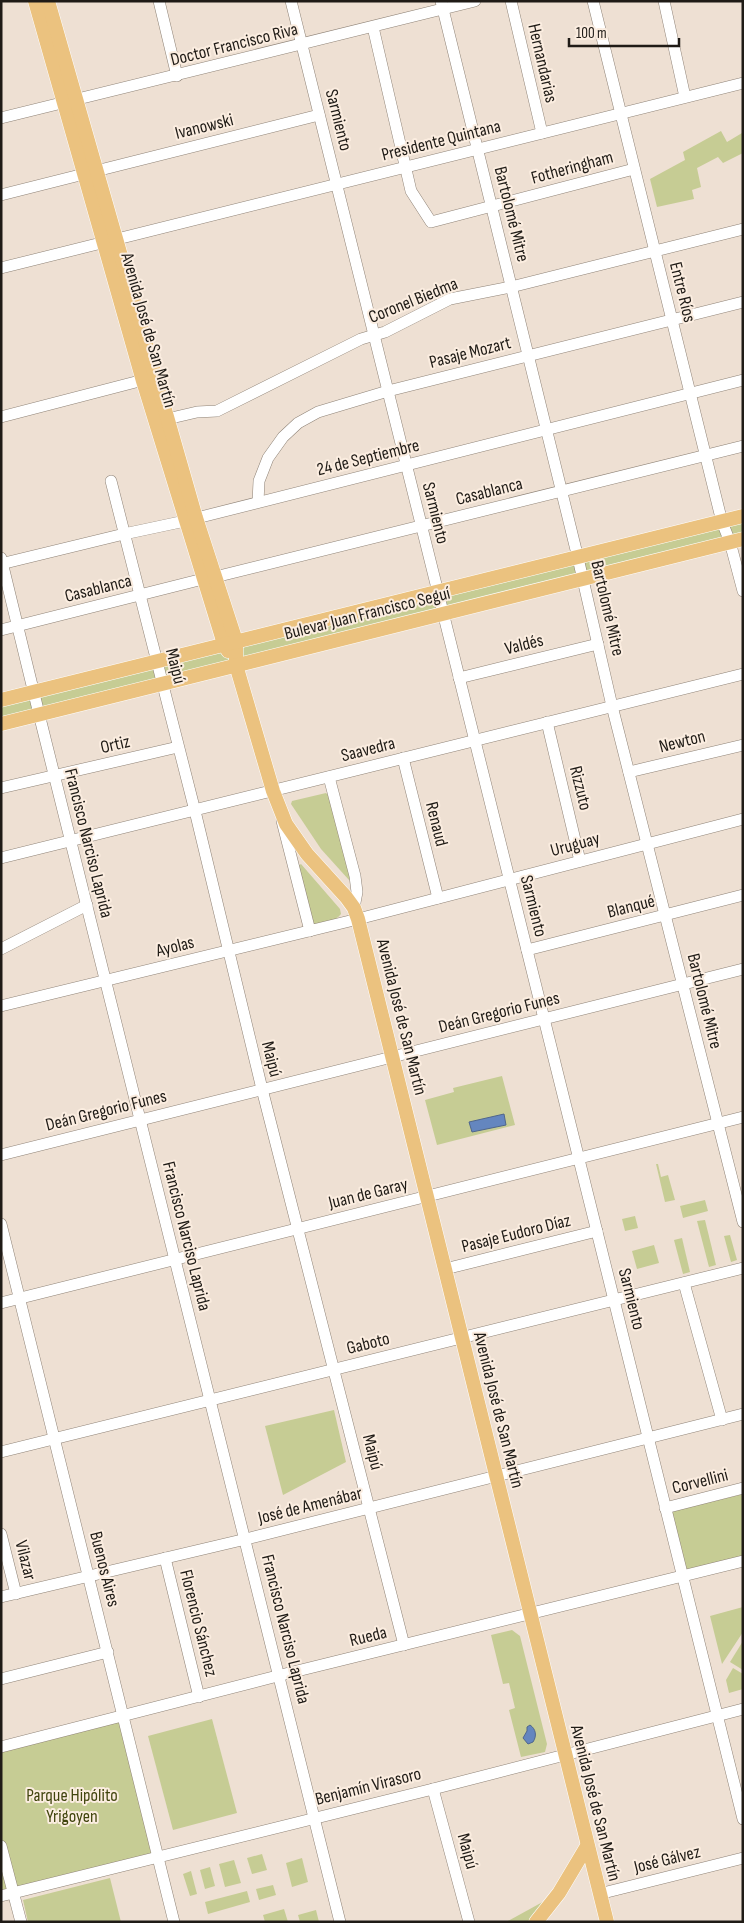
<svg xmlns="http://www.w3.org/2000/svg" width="744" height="1923" viewBox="0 0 744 1923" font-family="'Sofia Sans Condensed',sans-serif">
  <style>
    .green { fill: #c6cc94 }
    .water { fill: #6486bf; stroke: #4f668c }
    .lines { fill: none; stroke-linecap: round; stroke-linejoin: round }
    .minor-casing { stroke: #8f8377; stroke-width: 12 }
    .major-casing { stroke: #fff; stroke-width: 15 }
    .minor { stroke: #fff; stroke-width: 11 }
    .major { stroke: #ebc27f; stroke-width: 14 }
    .labels { text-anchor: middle; stroke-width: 4; stroke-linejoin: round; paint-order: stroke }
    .street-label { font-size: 18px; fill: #1f1b16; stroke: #fbede0 }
    .park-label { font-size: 18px; fill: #40440d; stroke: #fbede0 }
  </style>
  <rect width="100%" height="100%" fill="#eee0d3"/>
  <g class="green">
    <polygon points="721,131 727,142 742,133 743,153 723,163 718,157 697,168 701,187 692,190 694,199 657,207 650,179 685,160 683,152"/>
    <polygon points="743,516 743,539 1,724 1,700"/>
    <polygon points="326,793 329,796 351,879 349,880 321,849 291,804 292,801"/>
    <path d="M301,864L340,909L341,914C335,922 324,922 314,925L312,924L298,866Z"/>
    <polygon points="502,1076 515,1125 437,1145 425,1100 454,1092 453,1088"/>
    <polygon points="656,1164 658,1164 661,1177 668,1175 675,1200 665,1202"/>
    <polygon points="705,1200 708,1211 683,1218 680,1206"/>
    <polygon points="635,1216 638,1228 625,1231 622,1219"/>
    <polygon points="705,1220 716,1265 709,1267 697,1221"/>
    <polygon points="730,1235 737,1260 731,1262 724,1236"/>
    <polygon points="682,1238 690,1272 683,1274 674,1240"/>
    <polygon points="654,1245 659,1263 637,1269 632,1251"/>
    <polygon points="334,1410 346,1462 283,1495 265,1426"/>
    <polygon points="743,1494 743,1556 684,1571 670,1512"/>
    <polygon points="743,1607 743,1632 722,1664 710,1616"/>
    <polygon points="512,1630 520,1636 547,1744 545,1752 521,1757 509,1710 515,1708 509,1683 503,1684 491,1635"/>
    <polygon points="743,1641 743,1670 730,1662"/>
    <polygon points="733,1668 743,1674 743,1689 729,1693 726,1680"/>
    <polygon points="123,1716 159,1856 1,1896 1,1747"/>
    <polygon points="212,1719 237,1813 173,1830 148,1736"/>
    <polygon points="262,1854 267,1870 252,1874 247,1858"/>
    <polygon points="302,1858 308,1882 292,1887 286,1863"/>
    <polygon points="234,1860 241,1883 225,1887 219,1864"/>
    <polygon points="210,1867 215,1886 205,1889 200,1870"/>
    <polygon points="191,1871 197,1894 190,1896 183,1874"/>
    <polygon points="110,1878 121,1922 28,1922 23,1900"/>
    <polygon points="273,1885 276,1895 259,1900 256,1889"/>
    <polygon points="247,1891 250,1902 208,1914 205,1902"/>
    <polygon points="559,1893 536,1922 506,1922"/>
    <polygon points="284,1909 288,1922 265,1922 263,1915"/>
    <polygon points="316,1910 319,1922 300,1922 298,1915"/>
  </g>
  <g class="water">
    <polygon points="504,1114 506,1125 472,1132 469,1122"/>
    <path d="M530,1725C536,1729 537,1736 533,1742L528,1744L523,1738L527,1731V1727Z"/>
  </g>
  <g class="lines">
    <g class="minor-casing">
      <g id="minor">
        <polyline points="159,1 177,76"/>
        <polyline points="291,1 743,1819"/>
        <polyline points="441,1 578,558 612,706 743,1222"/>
        <polyline points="511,1 542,133"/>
        <polyline points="593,1 722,522 730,542 743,591"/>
        <polyline points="664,1 685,97"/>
        <polyline points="373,27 411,191 431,222 634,169"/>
        <polyline points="1,118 475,1"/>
        <polyline points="96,171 319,115"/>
        <polyline points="1,195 84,174"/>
        <polyline points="1,268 743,83"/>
        <polyline points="1,417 151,378"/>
        <polyline points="167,419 197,412 217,411 361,339 385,332 450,299 511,287 743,229"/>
        <polyline points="111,481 195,811 262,1089 404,1645"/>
        <polyline points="258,502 259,481 268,458 283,437 298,423 318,412 388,391 743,302"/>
        <polyline points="1,558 39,714 340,1922"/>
        <polyline points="1,564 124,534 185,521 743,380"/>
        <polyline points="215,577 743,446"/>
        <polyline points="1,630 203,579"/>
        <polyline points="459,678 598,644"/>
        <polyline points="547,722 580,861"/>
        <polyline points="403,758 438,898"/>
        <polyline points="629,772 743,745"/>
        <polyline points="329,777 355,876 357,892 354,908"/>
        <polyline points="1,788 178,747"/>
        <polyline points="282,821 310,931"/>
        <polyline points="1,858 743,674"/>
        <polyline points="1,949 87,905"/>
        <polyline points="527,950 743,895"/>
        <polyline points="1,1006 358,919 743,819"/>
        <polyline points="1,1155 743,969"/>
        <polyline points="1,1224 174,1922"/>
        <polyline points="445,1269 597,1231"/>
        <polyline points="684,1283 722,1420"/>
        <polyline points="1,1303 743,1117"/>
        <polyline points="1,1452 743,1268"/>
        <polyline points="665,1508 743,1488"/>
        <polyline points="1,1534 16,1594"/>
        <polyline points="165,1558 199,1697"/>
        <polyline points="1,1597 246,1539 743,1414"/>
        <polyline points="1,1679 108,1652"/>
        <polyline points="1,1747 289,1673 743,1561"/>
        <polyline points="433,1789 469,1922"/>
        <polyline points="1,1846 21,1922"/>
        <polyline points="599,1894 743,1858"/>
        <polyline points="1,1896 433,1789 743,1709"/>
      </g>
    </g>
    <g class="major-casing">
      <g id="major">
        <polyline points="35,1 143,381 224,644 228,651"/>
        <polyline points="48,1 196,518 236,641 236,665 273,791 286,824 307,854 346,897 354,908 358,919 607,1922"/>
        <polyline points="1,700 743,516"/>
        <polyline points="1,724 743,539"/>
        <polyline points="536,1922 559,1893 587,1846"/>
      </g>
    </g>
    <use href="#minor" class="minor"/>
    <use href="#major" class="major"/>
  </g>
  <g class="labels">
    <g class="street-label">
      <text transform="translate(234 44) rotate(-14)" y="6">Doctor Francisco Riva</text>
      <text transform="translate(543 63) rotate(77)" y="6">Hernandarias</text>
      <text transform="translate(339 120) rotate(76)" y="6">Sarmiento</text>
      <text transform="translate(204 126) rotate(-14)" y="6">Ivanowski</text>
      <text transform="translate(441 140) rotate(-14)" y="6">Presidente Quintana</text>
      <text transform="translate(572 167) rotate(-15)" y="6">Fotheringham</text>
      <text transform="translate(512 214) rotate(76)" y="6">Bartolomé Mitre</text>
      <text transform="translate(683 292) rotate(76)" y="6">Entre Ríos</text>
      <text transform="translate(413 300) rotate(-22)" y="6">Coronel Biedma</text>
      <text transform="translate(149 330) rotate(74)" y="6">Avenida José de San Martín</text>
      <text transform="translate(470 352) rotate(-14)" y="6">Pasaje Mozart</text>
      <text transform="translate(368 457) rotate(-14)" y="6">24 de Septiembre</text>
      <text transform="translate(489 491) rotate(-14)" y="6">Casablanca</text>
      <text transform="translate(436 513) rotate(76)" y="6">Sarmiento</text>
      <text transform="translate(98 588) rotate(-14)" y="6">Casablanca</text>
      <text transform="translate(608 608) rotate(77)" y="6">Bartolomé Mitre</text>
      <text transform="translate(367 613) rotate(-14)" y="6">Bulevar Juan Francisco Seguí</text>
      <text transform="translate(524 644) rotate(-14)" y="6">Valdés</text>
      <text transform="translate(176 666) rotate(76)" y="6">Maipú</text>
      <text transform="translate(682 741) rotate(-14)" y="6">Newton</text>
      <text transform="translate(115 744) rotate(-13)" y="6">Ortiz</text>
      <text transform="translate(368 749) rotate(-14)" y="6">Saavedra</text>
      <text transform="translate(581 788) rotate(76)" y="6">Rizzuto</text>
      <text transform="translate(437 824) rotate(76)" y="6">Renaud</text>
      <text transform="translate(89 843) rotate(76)" y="6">Francisco Narciso Laprida</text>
      <text transform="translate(575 844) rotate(-15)" y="6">Uruguay</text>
      <text transform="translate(534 906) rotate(76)" y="6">Sarmiento</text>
      <text transform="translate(631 906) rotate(-14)" y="6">Blanqué</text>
      <text transform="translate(175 946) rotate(-14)" y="6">Ayolas</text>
      <text transform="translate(705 1001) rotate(76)" y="6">Bartolomé Mitre</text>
      <text transform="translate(499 1012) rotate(-14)" y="6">Deán Gregorio Funes</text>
      <text transform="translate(402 1017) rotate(76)" y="6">Avenida José de San Martín</text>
      <text transform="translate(272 1059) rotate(76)" y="6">Maipú</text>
      <text transform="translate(106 1110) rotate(-14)" y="6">Deán Gregorio Funes</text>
      <text transform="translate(368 1193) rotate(-14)" y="6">Juan de Garay</text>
      <text transform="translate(516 1233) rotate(-14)" y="6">Pasaje Eudoro Díaz</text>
      <text transform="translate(187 1236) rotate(76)" y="6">Francisco Narciso Laprida</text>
      <text transform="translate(632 1299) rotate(76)" y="6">Sarmiento</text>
      <text transform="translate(368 1343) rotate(-14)" y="6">Gaboto</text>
      <text transform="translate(499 1410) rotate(76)" y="6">Avenida José de San Martín</text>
      <text transform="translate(373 1452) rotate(76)" y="6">Maipú</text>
      <text transform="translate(700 1481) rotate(-14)" y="6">Corvellini</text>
      <text transform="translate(310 1505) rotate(-14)" y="6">José de Amenábar</text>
      <text transform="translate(26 1560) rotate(76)" y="6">Vilazar</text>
      <text transform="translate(105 1569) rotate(76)" y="6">Buenos Aires</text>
      <text transform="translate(199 1623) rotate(76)" y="6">Florencio Sánchez</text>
      <text transform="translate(286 1629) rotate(76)" y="6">Francisco Narciso Laprida</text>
      <text transform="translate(368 1636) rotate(-14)" y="6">Rueda</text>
      <text transform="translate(368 1786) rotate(-14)" y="6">Benjamín Virasoro</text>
      <text transform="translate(596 1803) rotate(76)" y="6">Avenida José de San Martín</text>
      <text transform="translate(468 1851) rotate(75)" y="6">Maipú</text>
      <text transform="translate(667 1859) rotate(-14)" y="6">José Gálvez</text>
    </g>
    <g class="park-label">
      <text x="72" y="1801">Parque Hipólito<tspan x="72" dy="21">Yrigoyen</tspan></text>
    </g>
  </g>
  <rect width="744" height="1923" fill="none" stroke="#1f1b16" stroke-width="5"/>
  <path d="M569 38v8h110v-8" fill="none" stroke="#1f1b16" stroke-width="2.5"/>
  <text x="576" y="38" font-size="15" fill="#1f1b16" stroke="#fbede0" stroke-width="4" paint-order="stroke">100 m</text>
</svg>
